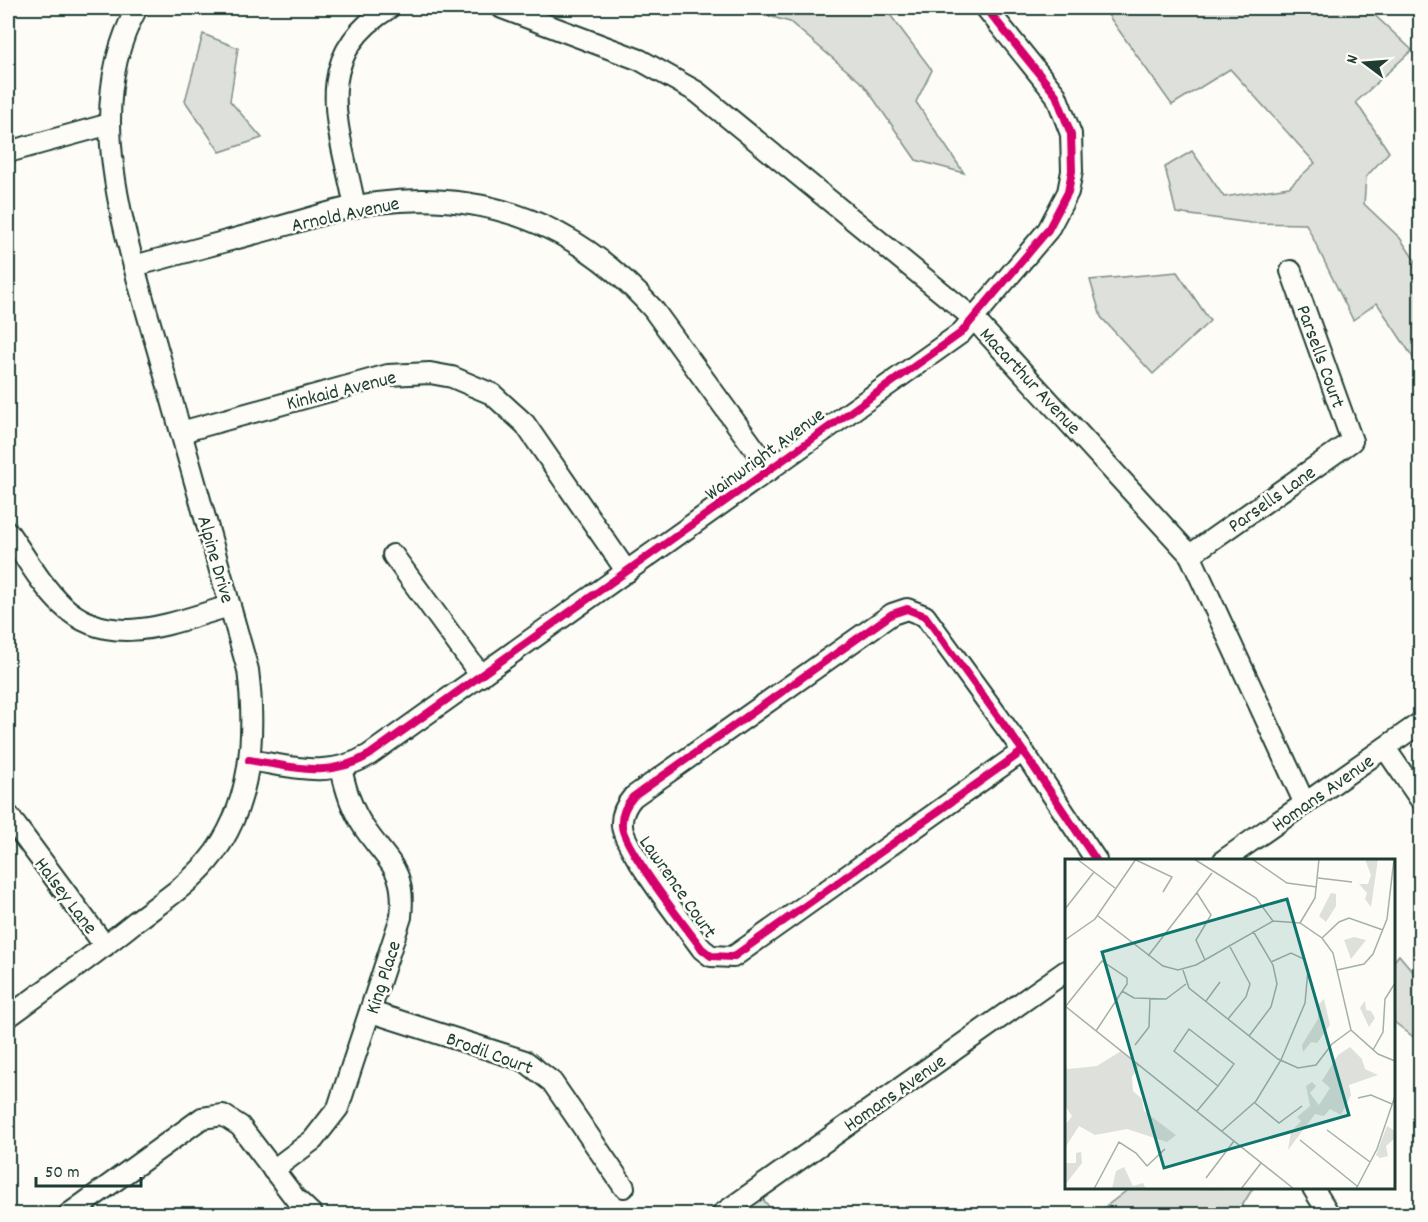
<svg xmlns="http://www.w3.org/2000/svg" width="1428" height="1222" viewBox="0 0 1428 1222" font-family="Dekko,sans-serif">
  <style>
    .green { fill: #dde0db; stroke: #7e8e88; stroke-width: 1.5 }
    .lines { fill: none; stroke-linecap: round; stroke-linejoin: round }
    .minor-casing { stroke: #1f3d34; stroke-width: 24 }
    .minor { stroke: #fdfcf7; stroke-width: 20 }
    .cycleway-casing { stroke: #fdfcf7; stroke-width: 11 }
    .cycleway { stroke: #d6006c; stroke-width: 8 }
    .labels { text-anchor: middle; stroke-width: 5; stroke-linejoin: round; paint-order: stroke }
    .street-label { font-size: 20px; fill: #1f3d34; stroke: #fdfcf7 }
    .inset-road { fill: none; stroke: #a4b0a9; stroke-width: 1.5 }
    .view { fill: #0f766e; fill-opacity: 0.15; stroke: #0f766e; stroke-width: 3 }
    .inset-edge { fill: none; stroke: #1f3d34; stroke-width: 3 }
  </style>
  <rect width="100%" height="100%" fill="#fdfcf7"/>
  <filter id="ink" filterUnits="userSpaceOnUse"><feTurbulence type="fractalNoise" baseFrequency=".0167" numOctaves="2"/><feDisplacementMap in="SourceGraphic" scale="12" xChannelSelector="R" yChannelSelector="G"/><feConvolveMatrix kernelMatrix="1 2 1 2 8 2 1 2 1" color-interpolation-filters="sRGB"/></filter>
  <g filter="url(#ink)">
    <g class="green">
      <polygon points="740,8 885,8 932,70 916,102 964,173 916,160 864,85 790,22"/>
      <polygon points="1103,8 1367,8 1412,50 1356,102 1389,152 1366,177 1364,204 1400,238 1420,268 1420,368 1377,303 1353,320 1306,224 1251,223 1176,213 1165,167 1192,151 1224,197 1289,187 1315,163 1230,69 1172,105"/>
      <polygon points="203,34 238,48 230,101 262,138 220,152 185,101"/>
      <polygon points="1177,272 1210,321 1153,374 1101,317 1090,280"/>
      <polygon points="1399,955 1420,980 1420,1042 1394,1022 1394,961"/>
      <polygon points="1130,1188 1253,1188 1237,1214 1096,1214"/>
      <polygon points="758,1193 775,1214 728,1214"/>
    </g>
    <g class="lines">
      <g class="minor-casing">
        <g id="minor">
          <polyline points="502,8 640,60 697,92 973,318 1190,555 1305,804"/>
          <polyline points="8,152 110,124"/>
          <path d="M355,207C340,128 307,59 389,8"/>
          <path d="M134,266C181,253 228,241 275,228C309,219 342,207 377,203C488,189 579,226 653,309L770,470"/>
          <polyline points="181,432 388,375 430,373 452,377 492,394 525,424 627,572"/>
          <path d="M8,532C25,556 41,585 62,605C111,652 175,621 230,606"/>
          <polyline points="393,555 481,676"/>
          <polyline points="1190,555 1352,441 1291,271"/>
          <polyline points="1385,748 1420,799"/>
          <path d="M1023,751L733,957L711,956L702,949C686,927 623,847 622,826C621,814 626,805 633,797L892,614L907,609L925,616L1023,751L1096,860"/>
          <path d="M249,760C294,767 328,779 369,755L961,333L1048,230L1068,192L1072,171L1071,134L1056,95L986,8"/>
          <polyline points="8,815 105,946"/>
          <polyline points="1224,860 1420,723"/>
          <polyline points="371,1012 525,1061 552,1082 624,1187"/>
          <path d="M8,1017C51,986 94,955 135,922C160,903 188,885 208,861C252,809 256,734 248,670C219,564 188,458 158,351C138,281 110,194 110,121C110,81 118,42 137,8"/>
          <path d="M273,1170L313,1140L338,1108L401,917C406,869 389,864 365,829C352,810 346,791 341,768"/>
          <polyline points="1313,1188 1329,1214"/>
          <polyline points="69,1214 202,1118 223,1115 240,1126 295,1198 312,1214"/>
          <polyline points="722,1214 1066,971"/>
        </g>
      </g>
      <use href="#minor" class="minor"/>
      <g class="cycleway-casing">
        <g id="cycleway">
          <path d="M1023,751L733,957L711,956L702,949C686,927 623,847 622,826C621,814 626,805 633,797L892,614L907,609L925,616L1023,751L1096,860"/>
          <path d="M249,760C294,767 328,779 369,755L961,333L1048,230L1068,192L1072,171L1071,134L1056,95L986,8"/>
        </g>
      </g>
      <use href="#cycleway" class="cycleway"/>
    </g>
  </g>
  <g class="labels">
    <g class="street-label">
      <text transform="translate(345 213) rotate(-12)" y="7">Arnold Avenue</text>
      <text transform="translate(1322 356) rotate(70)" y="7">Parsells Court</text>
      <text transform="translate(1031 380) rotate(47)" y="7">Macarthur Avenue</text>
      <text transform="translate(341 389) rotate(-14)" y="7">Kinkaid Avenue</text>
      <text transform="translate(764 453) rotate(-36)" y="7">Wainwright Avenue</text>
      <text transform="translate(1271 498) rotate(-35)" y="7">Parsells Lane</text>
      <text transform="translate(217 559) rotate(74)" y="7">Alpine Drive</text>
      <text transform="translate(1322 792) rotate(-35)" y="7">Homans Avenue</text>
      <text transform="translate(679 886) rotate(55)" y="7">Lawrence Court</text>
      <text transform="translate(67 895) rotate(53)" y="7">Halsey Lane</text>
      <text transform="translate(382 977) rotate(-72)" y="7">King Place</text>
      <text transform="translate(490 1052) rotate(20)" y="7">Brodil Court</text>
      <text transform="translate(894 1092) rotate(-35)" y="7">Homans Avenue</text>
    </g>
  </g>
  <g transform="translate(1065 859)">
    <rect width="330" height="330" fill="#fdfcf7"/>
    <path d="M300,0H313L306,48L300,40L302,34L294,25H303L306,16ZM266,34L271,35V47L261,63L254,57ZM289,78L301,81L286,100L279,81ZM259,140L265,166L252,184L246,183L238,193L237,186L253,160V146ZM300,142L301,151L306,152L310,159L304,168L295,149ZM285,188L297,200L300,210L313,216L284,226L286,236L276,256L265,250L259,257L250,255L223,291L226,273L236,262L232,258L245,247L241,227L247,223L251,227L245,234L254,246L265,229L257,222L273,196ZM56,192L74,206L67,218L68,232L77,240L79,252L111,276L102,283L62,270L30,276L14,267L0,289V266L7,257L0,247V207L3,210L32,207ZM322,267L330,272V279L321,287L323,297L315,299L311,296ZM16,293L17,304L0,326V304H11V294ZM59,308L68,327L78,324L81,330H47L51,312Z" fill="#dde0db"/>
    <path class="inset-road" d="M12,0L50,29M129,0L191,39L208,62M187,0L222,24L252,28M71,1L107,18L98,33M253,19L287,23M132,34L146,56L131,81L140,101M0,50L29,13M33,57L98,107L113,111L131,106L208,62L235,64L257,79L268,94L286,171L313,195L330,202M235,64L250,39L254,0M257,79L274,63L284,59L318,71M0,81L30,60L71,0M83,97L147,14M118,111L124,129L213,200L233,209L251,206L267,185L286,171M272,111L299,105L308,95L322,60L329,0M57,132L69,139L101,140L121,125M141,142L155,123M0,147L229,330M0,148L37,102L62,119V125L31,172M163,160L181,138L185,125L164,86M184,177L206,148L212,125L208,106L188,72M70,186L84,168L85,140M308,191L318,173L320,140L330,124M293,239L306,236L327,245M190,244L214,264L237,247M132,252L153,227L169,205L124,170L109,192L153,227M262,271L305,303M157,272L191,242L216,201L240,144L243,111L239,100L226,94L206,103M235,281L292,327M141,319L169,282M29,330L54,283L71,294L82,307L100,290M176,330L196,304M291,330L312,290L330,237"/>
    <path class="view" d="M222,40L284,256L99,309L37,93Z"/>
    <rect width="330" height="330" class="inset-edge"/>
  </g>
  <rect width="1428" height="1222" fill="none" stroke="#fdfcf7" stroke-width="30"/>
  <rect x="15" y="15" width="1398" height="1192" fill="none" stroke="#1f3d34" stroke-width="2" filter="url(#ink)"/>
  <g transform="translate(1365 63) rotate(286)" stroke="#fdfcf7" stroke-width="4.5" paint-order="stroke">
  <path d="M0-4.5L10 22L0 15L-10 22Z" fill="#1f3d34"/>
  <text y="-9" font-size="16" font-weight="bold" text-anchor="middle" fill="#1f3d34">N</text>
  </g>
  <path d="M36 1177v9h105v-9" fill="none" stroke="#1f3d34" stroke-width="3"/>
  <text x="45" y="1177" font-size="18" fill="#1f3d34" stroke="#fdfcf7" stroke-width="4.5" paint-order="stroke">50 m</text>
</svg>
